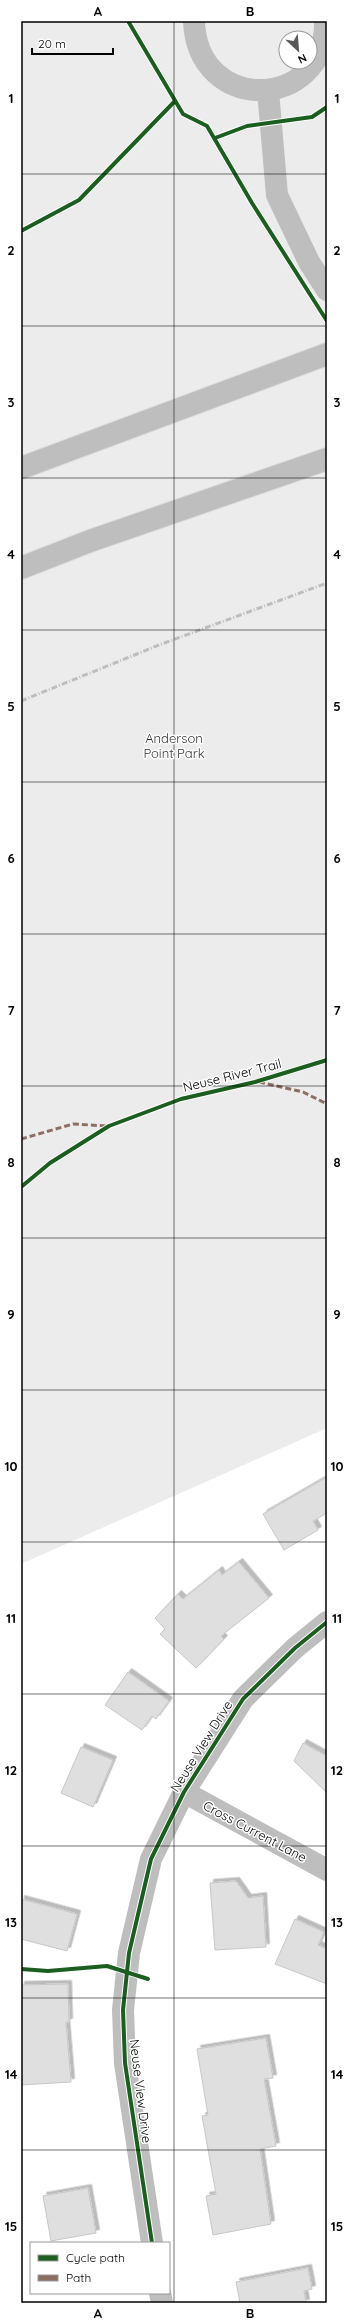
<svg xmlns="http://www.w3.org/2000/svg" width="348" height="2324" viewBox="0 0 348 2324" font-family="Quicksand,sans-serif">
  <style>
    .green { fill: #ececec; fill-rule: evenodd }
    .building { fill: #dfdfdf; stroke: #c7c7c7; filter: url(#shadow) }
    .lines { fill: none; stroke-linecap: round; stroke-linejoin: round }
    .highway-casing { stroke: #dbdbdb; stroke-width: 24 }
    .street { stroke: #bebebe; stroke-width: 22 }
    .highway { stroke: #bebebe; stroke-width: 22 }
    .rail { stroke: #bebebe; stroke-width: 3; stroke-dasharray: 6 2 1 2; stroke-linecap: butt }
    .quiet { stroke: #8d6e63; stroke-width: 3; stroke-dasharray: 6 3; stroke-linecap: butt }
    .cycleway-casing { stroke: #fff; stroke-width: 6 }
    .cycleway { stroke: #1b5e20; stroke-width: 4 }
    .grid { fill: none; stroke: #000; stroke-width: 1; stroke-opacity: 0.55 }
    .labels { text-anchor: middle; stroke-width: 3; stroke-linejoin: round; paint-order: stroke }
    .park-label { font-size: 13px; fill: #333; stroke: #fff }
    .street-label { font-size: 13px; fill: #000; stroke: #fff }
    .neatline { fill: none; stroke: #000; stroke-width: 1.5 }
    .grid-label { font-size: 13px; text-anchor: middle; font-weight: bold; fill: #000 }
  </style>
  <defs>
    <filter id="shadow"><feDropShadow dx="3.5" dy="-3.5" stdDeviation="0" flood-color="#0004"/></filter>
  </defs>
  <rect width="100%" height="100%" fill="#fff"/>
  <path class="green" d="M21,21H327V1428L21,1564ZM286,38H310V62H286Z"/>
  <g class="building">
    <polygon points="327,1477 327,1513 313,1521 318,1530 284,1550 263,1514"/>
    <polygon points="239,1562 269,1598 221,1636 224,1639 196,1668 160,1634 165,1629 155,1618 178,1594 183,1599 219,1570 222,1575"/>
    <polygon points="128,1672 169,1701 156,1719 152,1716 142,1730 105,1705"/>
    <polygon points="303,1743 327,1756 327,1793 294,1761"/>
    <polygon points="81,1747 113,1760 93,1807 61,1793"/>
    <polygon points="236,1881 248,1898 263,1896 266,1947 215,1950 210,1883"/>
    <polygon points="21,1899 77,1914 67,1951 21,1939"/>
    <polygon points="295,1919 324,1932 318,1945 327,1949 327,1984 275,1964"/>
    <polygon points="68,1984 69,2022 66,2022 71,2082 21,2085 21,1985"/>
    <polygon points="266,2038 273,2078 264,2079 276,2146 260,2149 271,2224 213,2235 206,2196 216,2194 202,2116 208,2115 197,2049"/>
    <polygon points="88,2188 96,2233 51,2241 43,2196"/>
    <polygon points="308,2268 312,2289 304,2291 306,2303 240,2303 236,2282"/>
  </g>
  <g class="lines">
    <g class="highway-casing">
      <g id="highway">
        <polyline points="21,468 327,354"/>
        <polyline points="21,568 90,541 327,459"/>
      </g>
    </g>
    <g class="street">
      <path d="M194,21C197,115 327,111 325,21"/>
      <polyline points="268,91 277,195 309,262 327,290"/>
      <polyline points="184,1792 327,1870"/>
      <polyline points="152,2243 125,2063 123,2010 129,1953 151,1859 184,1792 243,1699 295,1648 327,1622"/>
      <polyline points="160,2293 162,2303"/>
    </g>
    <use href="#highway" class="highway"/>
    <polyline class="rail" points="21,701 159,645 327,583"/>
    <g class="quiet">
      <polyline points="259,1082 303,1092 327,1104"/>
      <polyline points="21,1139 73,1124 107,1126"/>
    </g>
    <g class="cycleway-casing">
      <g id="cycleway">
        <polyline points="128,21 183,114 207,126 252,203 327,321"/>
        <polyline points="215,138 247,126 312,117 327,107"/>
        <polyline points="21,231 79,200 175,101"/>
        <polyline points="21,1187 50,1163 109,1126 181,1099 255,1082 327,1060"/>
        <polyline points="21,1969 48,1971 107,1966 148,1979"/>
        <polyline points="152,2243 125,2063 123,2010 129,1953 151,1859 184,1792 243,1699 295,1648 327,1622"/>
      </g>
    </g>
    <use href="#cycleway" class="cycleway"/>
  </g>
  <path class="grid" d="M174,21V2303M21,174H327M21,326H327M21,478H327M21,630H327M21,782H327M21,934H327M21,1086H327M21,1238H327M21,1390H327M21,1542H327M21,1694H327M21,1846H327M21,1998H327M21,2150H327"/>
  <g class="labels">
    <g class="park-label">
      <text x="174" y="743">Anderson<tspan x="174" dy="15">Point Park</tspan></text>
    </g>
    <g class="street-label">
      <text transform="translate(232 1075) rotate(-14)" y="5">Neuse River Trail</text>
      <text transform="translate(201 1746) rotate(-58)" y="5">Neuse View Drive</text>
      <text transform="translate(255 1831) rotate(28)" y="5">Cross Current Lane</text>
      <text transform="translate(141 2091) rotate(83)" y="5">Neuse View Drive</text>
    </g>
  </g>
  <rect width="348" height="2324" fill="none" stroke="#ffffff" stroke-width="44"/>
  <rect x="30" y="2242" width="140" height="52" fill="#ffffff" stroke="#999999"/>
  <rect x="38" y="2255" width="20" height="6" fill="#1b5e20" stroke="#999999"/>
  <text x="66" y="2262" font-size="12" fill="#000000">Cycle path</text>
  <rect x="38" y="2275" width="20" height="6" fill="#8d6e63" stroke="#999999"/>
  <text x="66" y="2282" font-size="12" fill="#000000">Path</text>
  <g transform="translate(298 50) rotate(154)"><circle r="19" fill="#ffffff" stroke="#999999"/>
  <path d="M0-3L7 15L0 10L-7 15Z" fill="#595959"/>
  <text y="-6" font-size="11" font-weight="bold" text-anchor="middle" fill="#000000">N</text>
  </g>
  <path d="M32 48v6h81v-6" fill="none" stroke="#000000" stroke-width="2"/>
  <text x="38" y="48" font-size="12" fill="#000000" stroke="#ffffff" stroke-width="3" paint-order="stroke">20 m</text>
  <rect x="22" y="22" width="304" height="2280" class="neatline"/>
  <g class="grid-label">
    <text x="98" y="16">A</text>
    <text x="250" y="16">B</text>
    <text x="11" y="103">1</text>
    <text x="337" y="103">1</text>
    <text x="11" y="255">2</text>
    <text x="337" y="255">2</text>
    <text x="11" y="407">3</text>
    <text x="337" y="407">3</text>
    <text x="11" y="559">4</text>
    <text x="337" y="559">4</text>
    <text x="11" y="711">5</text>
    <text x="337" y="711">5</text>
    <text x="11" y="863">6</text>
    <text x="337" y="863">6</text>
    <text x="11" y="1015">7</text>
    <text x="337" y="1015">7</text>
    <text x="11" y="1167">8</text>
    <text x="337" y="1167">8</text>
    <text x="11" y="1319">9</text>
    <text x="337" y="1319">9</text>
    <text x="11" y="1471">10</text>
    <text x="337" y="1471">10</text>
    <text x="11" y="1623">11</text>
    <text x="337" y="1623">11</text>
    <text x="11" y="1775">12</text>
    <text x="337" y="1775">12</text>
    <text x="11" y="1927">13</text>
    <text x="337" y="1927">13</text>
    <text x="11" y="2079">14</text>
    <text x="337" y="2079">14</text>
    <text x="11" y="2231">15</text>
    <text x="337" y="2231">15</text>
    <text x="98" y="2318">A</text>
    <text x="250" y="2318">B</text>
  </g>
</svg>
